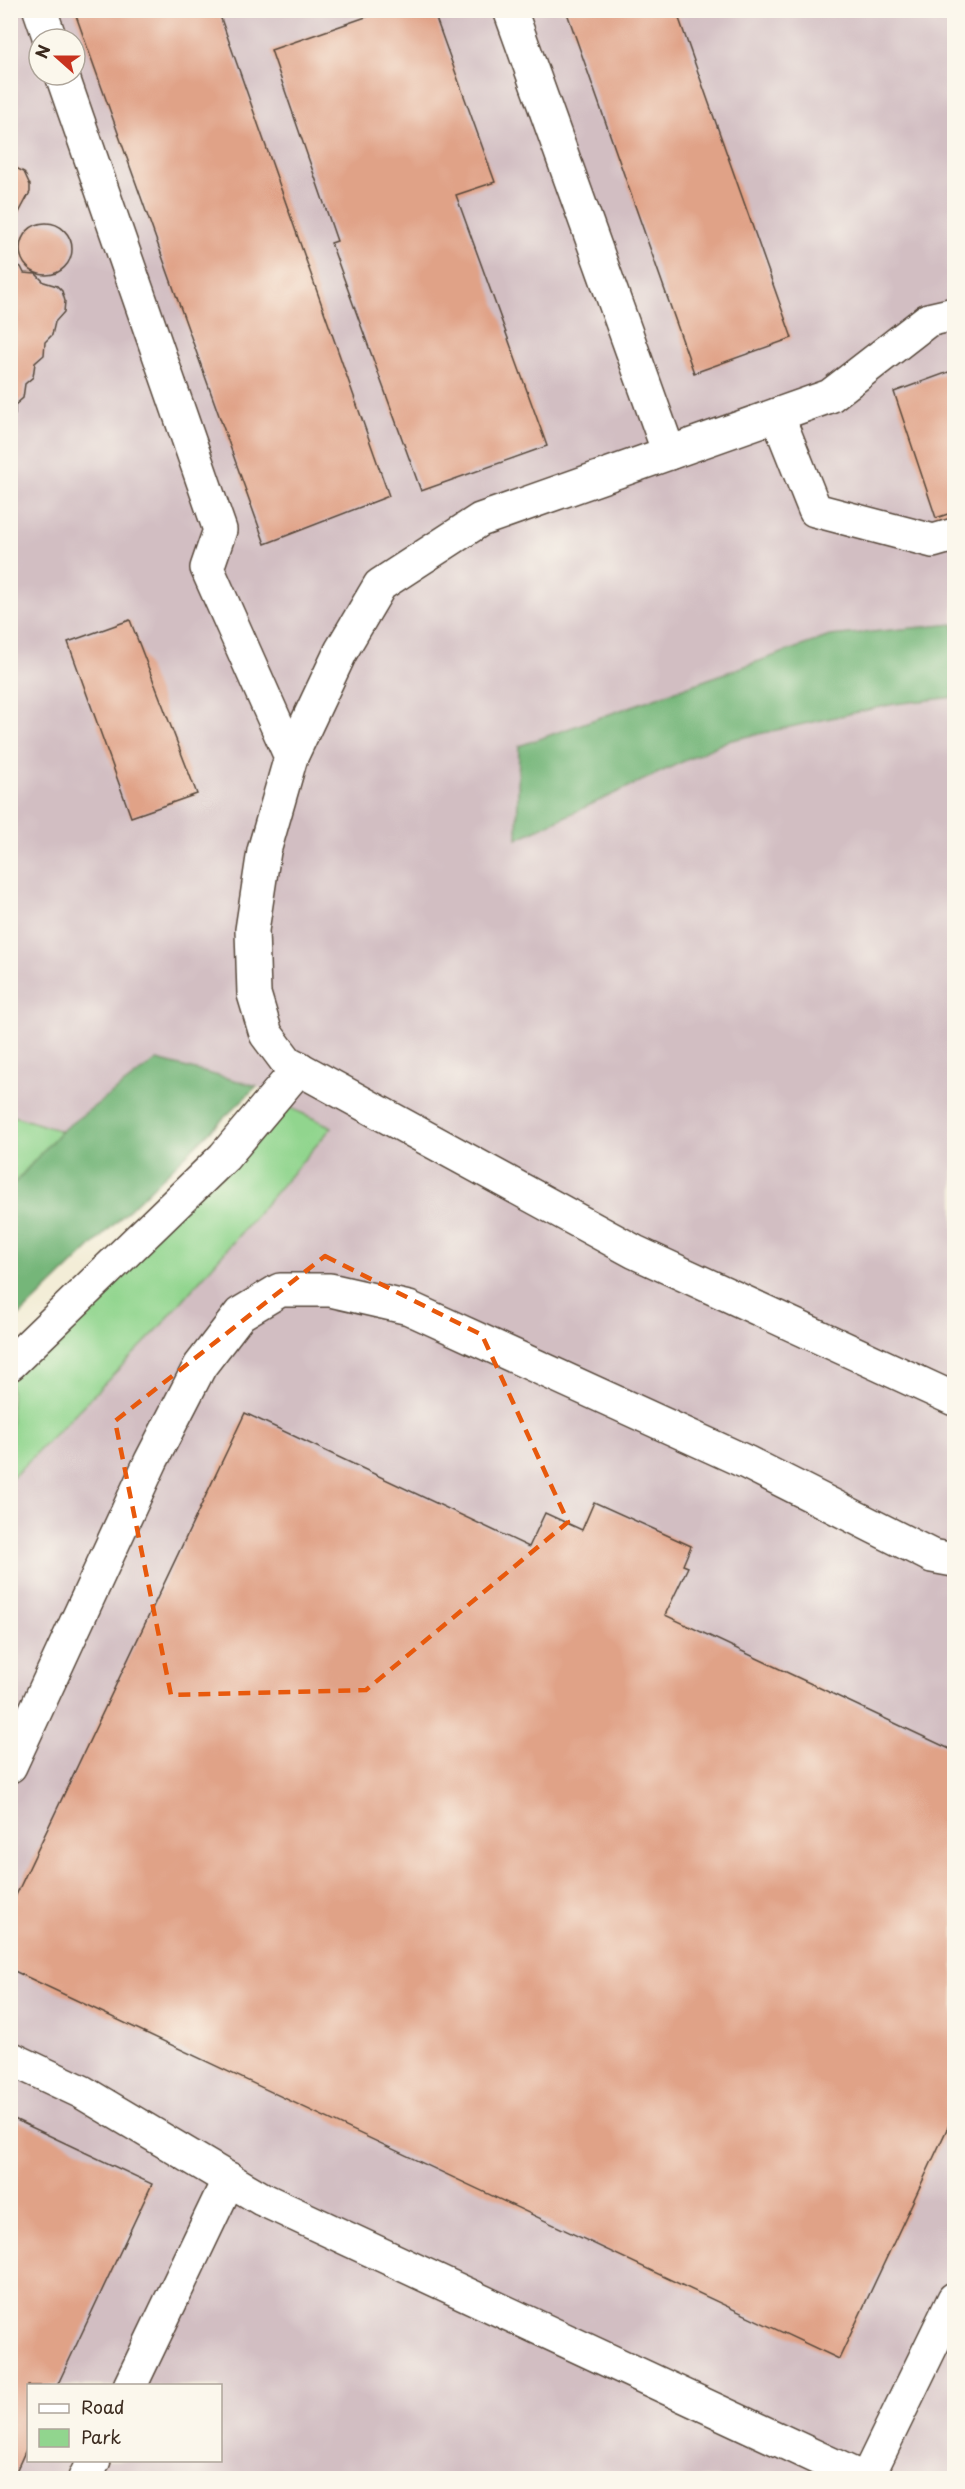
<svg xmlns="http://www.w3.org/2000/svg" width="965" height="2489" viewBox="0 0 965 2489" font-family="'Playpen Sans',sans-serif">
  <style>
    .industrial { fill: #d2bec2; fill-rule: evenodd }
    .green { fill: #91d58e; stroke: #668056; stroke-width: 1.5 }
    .forest { fill: #74b679; stroke: #58704c; stroke-width: 1.5 }
    .building { fill: #e0a287 }
    .lines { fill: none; stroke-linecap: round; stroke-linejoin: round }
    .minor-casing { stroke: #57473a; stroke-width: 36 }
    .minor { stroke: #fff; stroke-width: 33 }
    .marked { fill: none; stroke: #e8590c; stroke-width: 4.5; stroke-dasharray: 12 8; stroke-linejoin: round }
  </style>
  <rect width="100%" height="100%" fill="#fbf7ec"/>
  <filter id="ink" filterUnits="userSpaceOnUse"><feTurbulence type="fractalNoise" baseFrequency=".0167" numOctaves="2"/><feDisplacementMap in="SourceGraphic" scale="12" xChannelSelector="R" yChannelSelector="G"/><feConvolveMatrix kernelMatrix="1 2 1 2 8 2 1 2 1" color-interpolation-filters="sRGB"/></filter>
  <filter id="wash" filterUnits="userSpaceOnUse"><feTurbulence type="fractalNoise" baseFrequency=".008" numOctaves="4" result="noise"/><feDisplacementMap in="SourceGraphic" scale="24" xChannelSelector="R" yChannelSelector="G"/><feGaussianBlur stdDeviation="1.35" result="paint"/><feColorMatrix in="noise" values="0 0 0 0 0 0 0 0 0 0 0 0 0 0 0 0 0 1.4 0 .05"/><feComposite in="paint" operator="in"/></filter>
  <g filter="url(#wash)">
    <rect width="100%" height="100%" fill="#f3edd7"/>
    <path class="industrial" d="M11,11H954V624L830,636L519,746L517,839L727,741L894,704L954,697V2478H11V1479L158,1329L332,1127L282,1104L257,1086L157,1060L61,1131L11,1115ZM39,39H75V75H39ZM28,2386H220V2460H28Z"/>
    <g class="green">
      <polygon points="282,1104 332,1127 158,1329 11,1479 11,1370"/>
      <polygon points="11,1115 61,1131 11,1187"/>
    </g>
    <g class="forest">
      <polygon points="954,624 954,697 894,704 727,741 517,839 519,746 830,636"/>
      <polygon points="157,1060 257,1086 11,1324 11,1187 61,1131"/>
    </g>
    <g id="blocks">
      <g class="building">
        <polygon points="74,10 218,10 389,496 265,544"/>
        <polygon points="386,10 433,10 495,182 456,195 547,446 421,491 331,243 337,241 271,50"/>
        <polygon points="566,10 676,10 792,338 694,373"/>
        <polygon points="10,165 24,172 30,185 30,192 14,222 11,235"/>
        <circle cx="46" cy="249" r="26"/>
        <polygon points="10,261 21,267 24,273 36,274 44,282 57,286 62,291 65,301 64,312 55,322 52,335 45,342 44,355 35,363 33,377 25,384 23,398 15,405 15,414 11,424"/>
        <polygon points="954,370 954,512 936,518 894,392"/>
        <polygon points="130,620 197,794 131,817 68,642"/>
        <polygon points="245,1413 529,1547 545,1513 582,1530 594,1502 691,1546 683,1565 688,1567 665,1615 954,1751 954,2114 839,2359 10,1969 10,1908"/>
        <polygon points="10,2117 152,2184 57,2386 28,2386 28,2445 13,2478 10,2478"/>
      </g>
    </g>
  </g>
  <g filter="url(#ink)">
    <use href="#blocks" fill-opacity="0" stroke="#57473a" stroke-width="1.5"/>
    <g class="lines">
      <g class="minor-casing">
        <g id="minor">
          <polyline points="40,10 50,39"/>
          <polyline points="510,10 669,453"/>
          <polyline points="62,75 220,530 207,568 291,757"/>
          <polyline points="954,314 928,320 830,396 480,520 380,585 341,651 291,757 264,851 252,930 254,994 266,1034 287,1062 635,1252 954,1399"/>
          <polyline points="777,415 815,510 933,541 954,535"/>
          <polyline points="10,1364 224,1157 299,1068"/>
          <polyline points="10,1766 151,1461 200,1366 240,1314 280,1290 330,1290 409,1308 746,1462 932,1556 954,1560"/>
          <polyline points="10,2058 82,2092 262,2199 861,2478"/>
          <polyline points="130,2386 229,2179"/>
          <polyline points="85,2478 94,2460"/>
          <polyline points="867,2478 954,2299"/>
        </g>
      </g>
      <use href="#minor" class="minor"/>
    </g>
  </g>
  <path class="marked" d="M325,1256L482,1335L568,1522L366,1690L171,1695L115,1421Z"/>
  <rect width="965" height="2489" fill="none" stroke="#fbf7ec" stroke-width="36"/>
  <rect x="27" y="2384" width="195" height="78" fill="#fbf7ec" stroke="#aea59a" stroke-width="1.5"/>
  <rect x="39" y="2404" width="30" height="9" fill="#ffffff" stroke="#aea59a" stroke-width="1.5"/>
  <text x="81" y="2414" font-size="18" fill="#3b2a1e">Road</text>
  <rect x="39" y="2429" width="30" height="18" fill="#91d58e" stroke="#aea59a" stroke-width="1.5"/>
  <text x="81" y="2444" font-size="18" fill="#3b2a1e">Park</text>
  <g transform="translate(57 57) rotate(291)"><circle r="28" fill="#fbf7ec" stroke="#aea59a" stroke-width="1.5"/>
  <path d="M0-4.5L10 22L0 15L-10 22Z" fill="#c8321e"/>
  <text y="-9" font-size="16" font-weight="bold" text-anchor="middle" fill="#3b2a1e">N</text>
  </g>
</svg>
